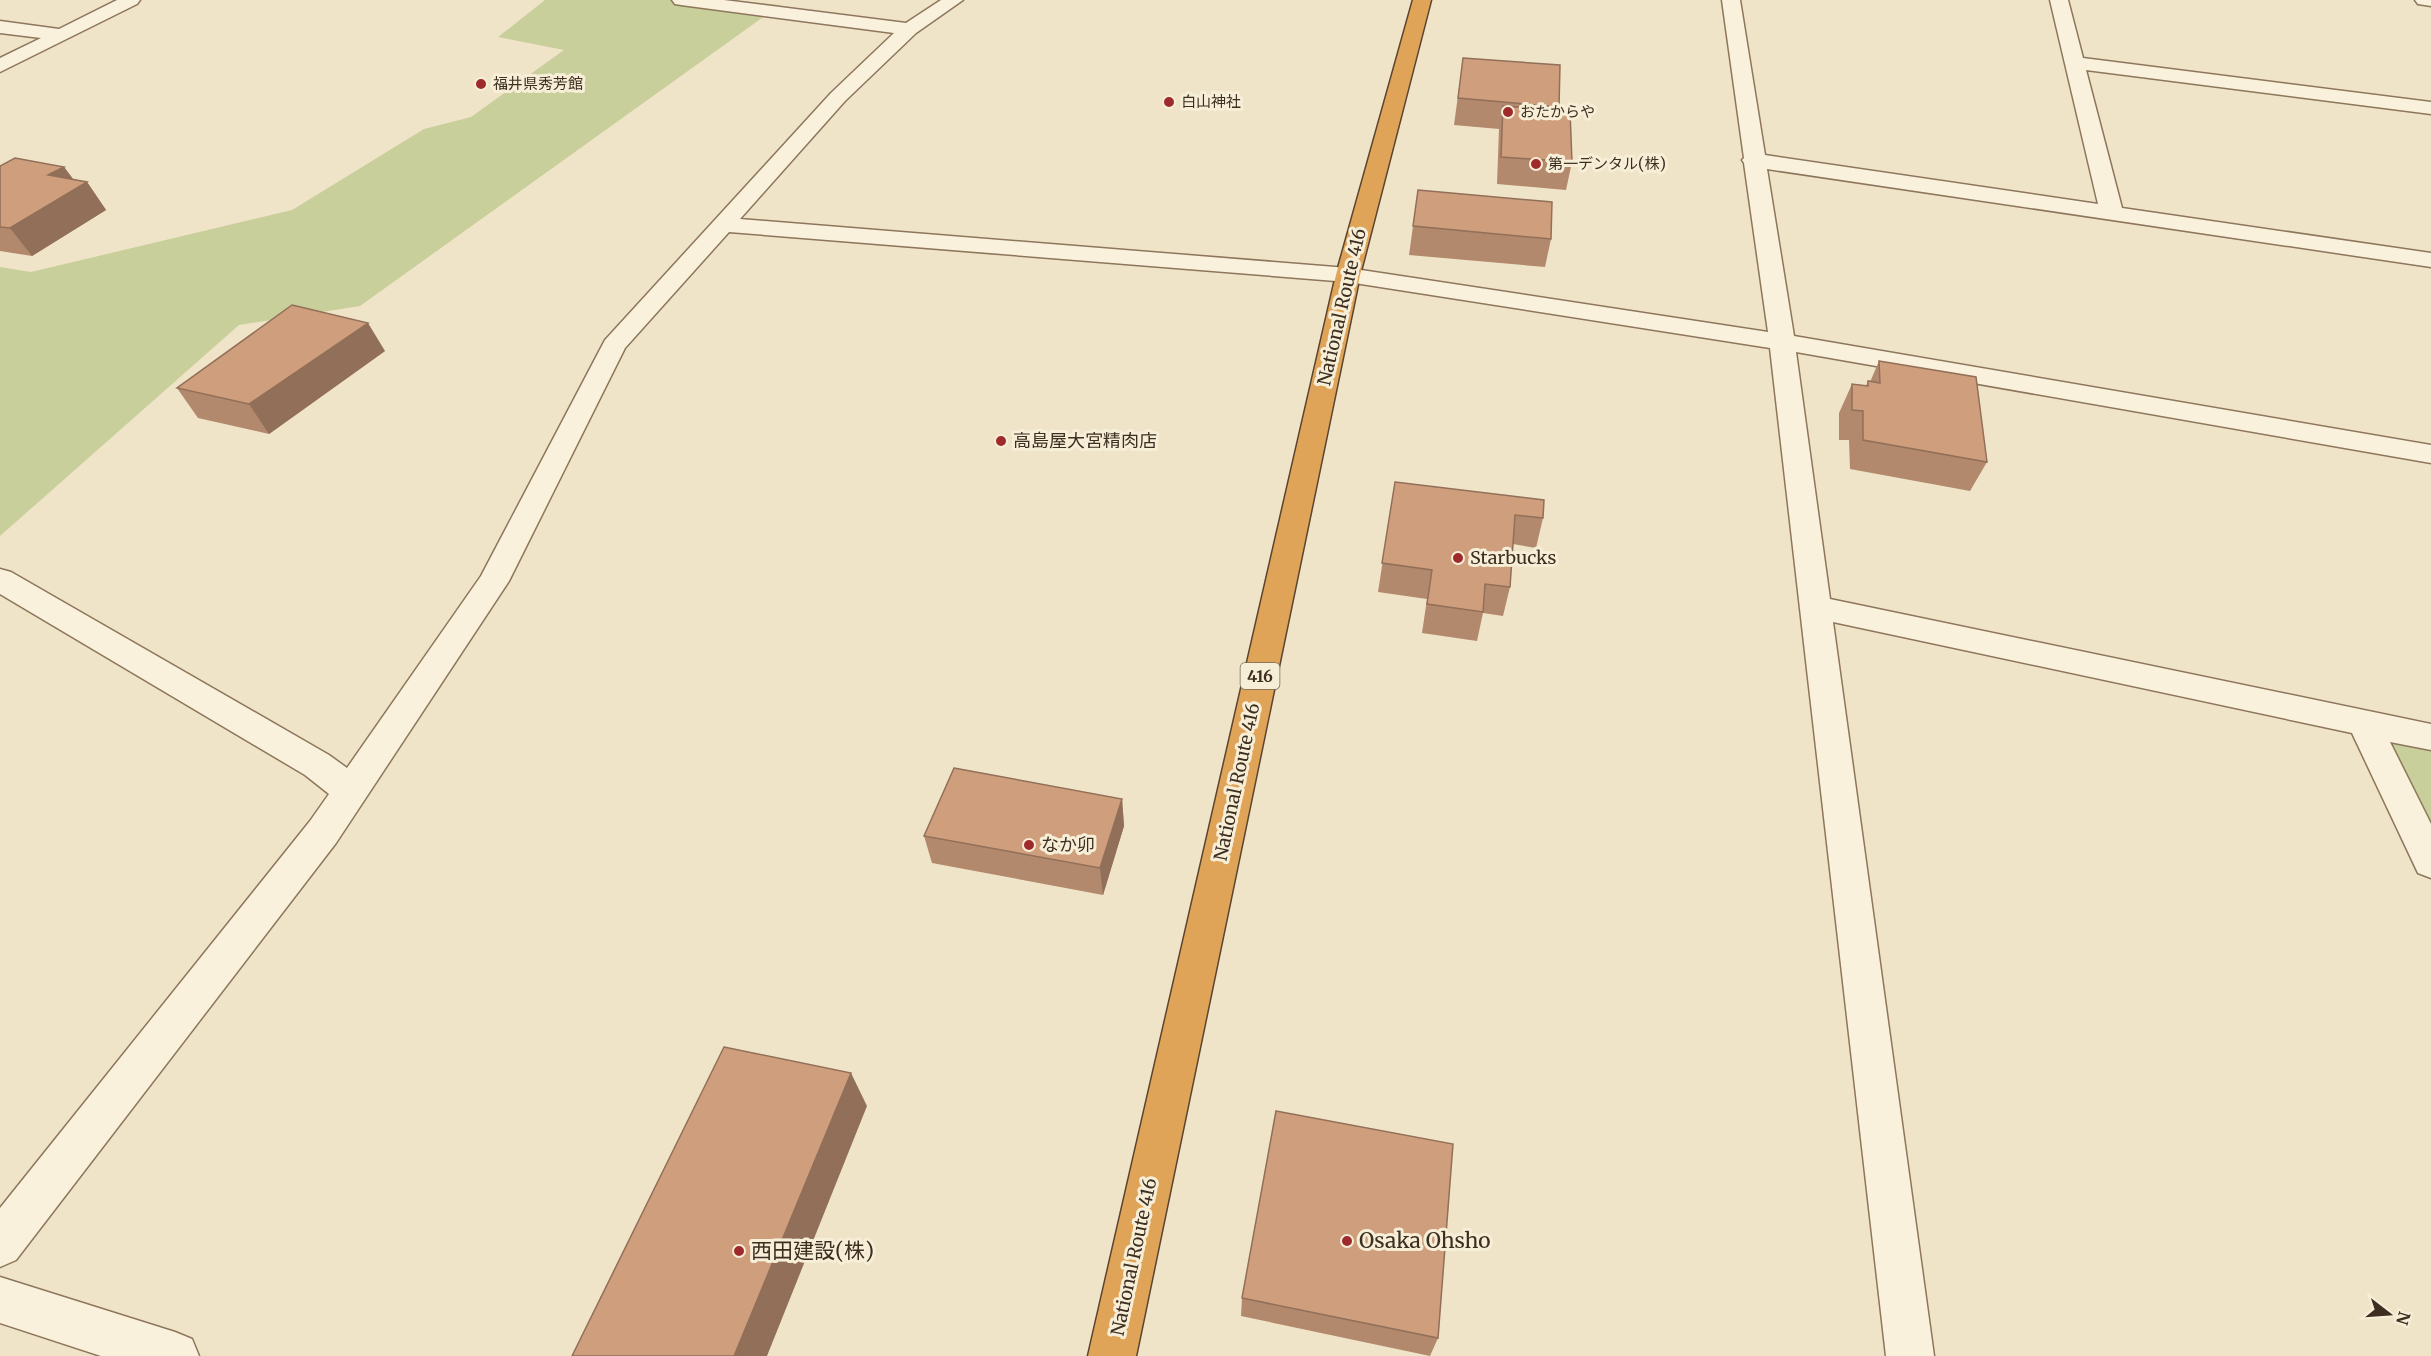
<svg xmlns="http://www.w3.org/2000/svg" width="2431" height="1356" viewBox="0 0 2431 1356" font-family="Merriweather,'Noto Sans JP',serif">
  <style>
    .green { fill: #c9cf9b }
    .lines { fill: none; stroke-linecap: round; stroke-linejoin: round }
    .street-casing { stroke: #8d765c; stroke-width: 3 }
    .highway-casing { stroke: #5b4430; stroke-width: 3 }
    .street { fill: #faf1dc; fill-rule: evenodd }
    .highway { fill: #e0a458; fill-rule: evenodd }
    .wall { fill: #b2896c }
    .shaded-wall { fill: #916f58 }
    .building { fill: #cf9f7d; stroke: #916f58; stroke-width: 1.5 }
    .poi-dot { fill: #9e2a2b; stroke: #f7eed8; stroke-width: 2 }
    .labels { text-anchor: middle; stroke-width: 6; stroke-linejoin: round; paint-order: stroke }
    .far-poi-label { font-size: 15px; fill: #3d2e20; stroke: #f7eed8; text-anchor: start }
    .shield { fill: #f7eed8; stroke: #756857; stroke-width: 1.5 }
    .shield-label { font-size: 16px; font-weight: bold; fill: #3d2e20 }
    .street-label { font-size: 18px; fill: #3d2e20; stroke: #f7eed8 }
    .poi-label { font-size: 18px; fill: #3d2e20; stroke: #f7eed8; text-anchor: start }
    .near-poi-label { font-size: 21px; fill: #3d2e20; stroke: #f7eed8; text-anchor: start }
  </style>
  <rect width="100%" height="100%" fill="#f0e4c8"/>
  <g class="green">
    <polygon points="545,0 728,0 780,5 360,306 239,325 0,536 0,267 31,272 292,210 424,129 471,117 564,50 498,37"/>
    <polygon points="2369,725 2431,738 2431,857"/>
  </g>
  <g class="lines">
    <g class="street-casing">
      <g id="street">
        <polygon points="117,0 140,0 137,4 0,72 0,58 41,38 0,33 0,21 59,29"/>
        <polygon points="672,0 724,0 906,23 941,0 963,0 916,33 845,101 740,219 1348,268 1768,332 1744,163 1742,160 1744,158 1722,0 1740,0 1765,155 2098,204 2050,0 2068,0 2083,58 2431,102 2431,114 2086,70 2122,208 2431,253 2431,267 1767,169 1794,336 2431,445 2431,463 1796,352 1830,599 2431,724 2431,750 2390,742 2431,824 2431,878 2418,873 2352,733 1833,622 1934,1356 1886,1356 1770,348 1348,282 729,232 625,348 509,581 336,843 16,1260 0,1267 0,1208 310,821 329,794 305,775 0,594 0,569 11,572 329,755 347,768 481,576 605,340 831,93 894,33 681,5 675,4"/>
        <polygon points="2415,0 2431,0 2431,6 2418,4"/>
        <polygon points="0,1277 175,1332 192,1339 199,1356 101,1356 0,1323"/>
      </g>
    </g>
    <g class="highway-casing">
      <polygon id="highway" points="1413,0 1431,0 1360,275 1136,1356 1088,1356 1336,275"/>
    </g>
    <use href="#street" class="street"/>
    <use href="#highway" class="highway"/>
  </g>
  <g class="wall">
    <polygon points="1463,58 1559,107 1558,110 1572,162 1566,190 1497,184 1499,129 1454,125"/>
    <polygon points="0,166 64,167 73,179 87,182 106,210 32,256 0,251"/>
    <polygon points="1418,190 1551,239 1545,267 1409,255"/>
    <polygon points="385,351 269,434 198,418 177,388"/>
    <polygon points="1879,361 1987,462 1970,491 1850,469 1849,440 1839,440 1839,413 1852,384 1866,386 1868,381 1870,382"/>
    <polygon points="1395,482 1543,518 1536,548 1513,544 1510,587 1503,616 1483,613 1477,641 1422,633 1427,599 1378,592"/>
    <polygon points="1122,799 1124,826 1103,895 932,863 924,836"/>
    <polygon points="1242,1298 1438,1338 1430,1356 1241,1316"/>
  </g>
  <g class="shaded-wall">
    <polygon points="64,167 79,187 87,182 106,210 32,256 10,228 48,175"/>
    <polygon points="368,323 385,351 269,434 249,404"/>
    <polygon points="1122,799 1124,826 1103,895 1100,868"/>
    <polygon points="851,1073 867,1106 767,1356 734,1356"/>
  </g>
  <g class="building">
    <polygon points="1463,58 1560,65 1559,107 1458,98"/>
    <polygon points="1503,106 1570,111 1572,162 1501,157"/>
    <polygon points="15,158 64,167 48,175 87,182 10,228 0,227 0,166"/>
    <polygon points="1418,190 1552,202 1551,239 1413,226"/>
    <polygon points="292,305 368,323 249,404 177,388"/>
    <polygon points="1879,361 1976,377 1987,462 1863,440 1863,411 1852,410 1852,384 1868,386 1868,381 1880,383"/>
    <polygon points="1395,482 1544,500 1543,518 1515,515 1510,587 1485,584 1483,612 1427,604 1432,570 1382,563"/>
    <polygon points="954,768 1122,799 1100,868 924,836"/>
    <polygon points="724,1047 851,1073 734,1356 572,1356"/>
    <polygon points="1276,1111 1453,1144 1438,1338 1242,1298"/>
  </g>
  <g class="poi-dot">
    <circle cx="481" cy="84" r="6"/>
    <circle cx="1169" cy="102" r="6"/>
    <circle cx="1508" cy="112" r="6"/>
    <circle cx="1536" cy="164" r="6"/>
    <circle cx="1001" cy="441" r="6"/>
    <circle cx="1458" cy="558" r="6"/>
    <circle cx="1029" cy="845" r="6"/>
    <circle cx="1347" cy="1241" r="6"/>
    <circle cx="739" cy="1251" r="6"/>
  </g>
  <g class="labels">
    <g class="far-poi-label">
      <text x="493" y="89">福井県秀芳館</text>
      <text x="1181" y="107">白山神社</text>
      <text x="1520" y="117">おたからや</text>
      <text x="1548" y="169">第一デンタル(株)</text>
    </g>
    <rect class="shield" x="1240.5" y="663" width="39" height="26" rx="4.5"/>
    <g class="shield-label">
      <text x="1260" y="682">416</text>
    </g>
    <g class="street-label">
      <text transform="translate(1342 307) rotate(-77)" y="6">National Route 416</text>
      <text transform="translate(1237 782) rotate(-78)" y="6">National Route 416</text>
      <text transform="translate(1134 1257) rotate(-78)" y="6">National Route 416</text>
    </g>
    <g class="poi-label">
      <text x="1013" y="447">高島屋大宮精肉店</text>
      <text x="1470" y="564">Starbucks</text>
      <text x="1041" y="851">なか卯</text>
    </g>
    <g class="near-poi-label">
      <text x="1359" y="1248">Osaka Ohsho</text>
      <text x="751" y="1258">西田建設(株)</text>
    </g>
  </g>
  <g transform="translate(2389 1314) rotate(107)" stroke="#f7eed8" stroke-width="4.5" paint-order="stroke">
  <path d="M0-4.5L10 22L0 15L-10 22Z" fill="#3d2e20"/>
  <text y="-9" font-size="16" font-weight="bold" text-anchor="middle" fill="#3d2e20">N</text>
  </g>
</svg>
